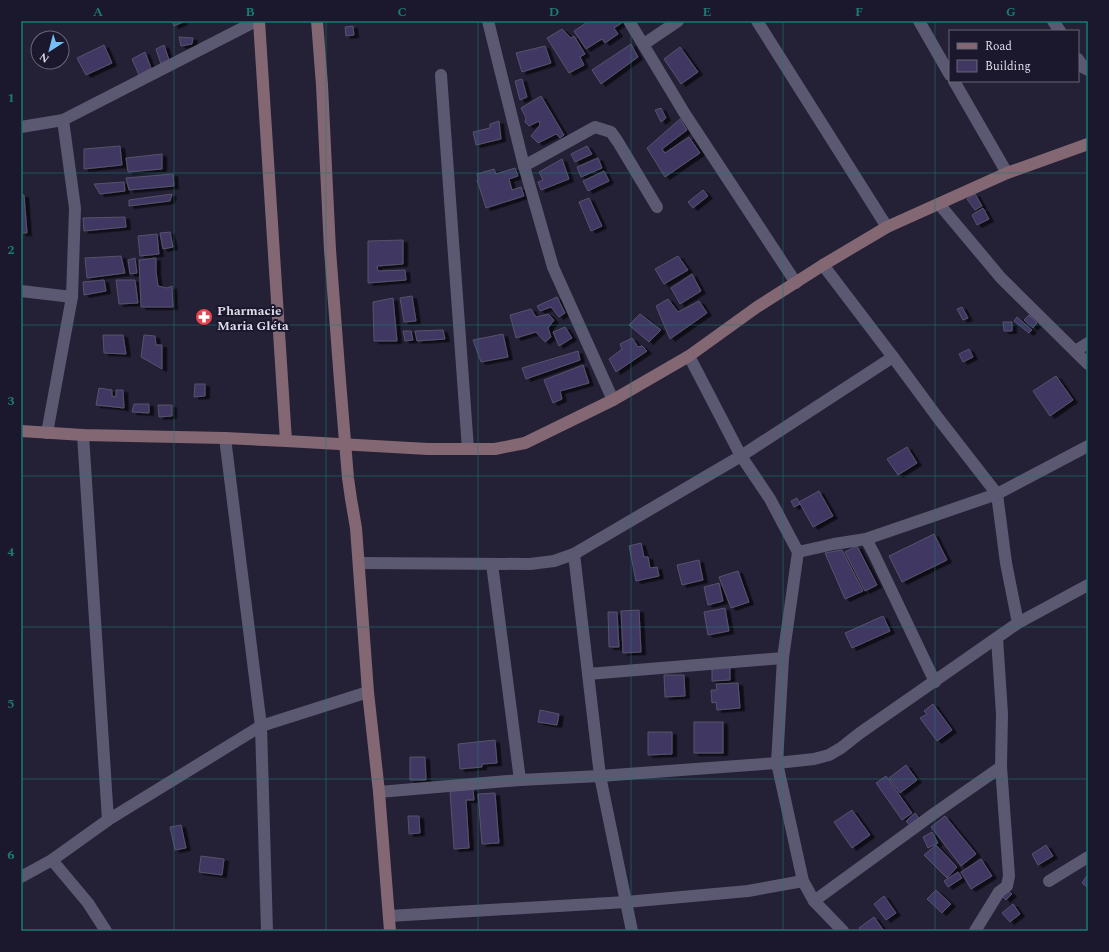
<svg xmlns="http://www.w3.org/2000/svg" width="1109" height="952" viewBox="0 0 1109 952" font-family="Spectral,serif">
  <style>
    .building { fill: #403863; stroke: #56536b; filter: url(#shadow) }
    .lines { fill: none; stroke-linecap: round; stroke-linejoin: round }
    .street { stroke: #5b5871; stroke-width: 12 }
    .secondary { stroke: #836773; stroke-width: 12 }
    .grid { fill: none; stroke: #197b74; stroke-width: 1; stroke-opacity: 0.55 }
    .labels { text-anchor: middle; stroke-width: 4; stroke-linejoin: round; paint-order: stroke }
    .poi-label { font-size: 13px; font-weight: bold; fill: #dedceb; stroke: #1b172c; text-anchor: start }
    .neatline { fill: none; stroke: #197b74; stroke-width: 1.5 }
    .grid-label { font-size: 13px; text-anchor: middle; font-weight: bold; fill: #197b74 }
  </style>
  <defs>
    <filter id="shadow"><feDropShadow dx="4.5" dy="2.5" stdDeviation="0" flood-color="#0009"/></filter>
  </defs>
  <rect width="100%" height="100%" fill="#242036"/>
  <g class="building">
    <polygon points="172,21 183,21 183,22 174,26"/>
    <polygon points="589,21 622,21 623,22 614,28 618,34 605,43 602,39 586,49 574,31"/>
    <polygon points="353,26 354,35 346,36 345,27"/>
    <polygon points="562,29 571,38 574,36 585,54 580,57 584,65 569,73 547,38"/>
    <polygon points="179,37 193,38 192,44 181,46"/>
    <polygon points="631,44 638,57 601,84 592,70"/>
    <polygon points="104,45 112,63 86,75 77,58"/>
    <polygon points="164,45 169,60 161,64 156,49"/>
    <polygon points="545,46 551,63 522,72 516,53"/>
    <polygon points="680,47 698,72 681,84 664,59"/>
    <polygon points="145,52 151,68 139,75 132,59"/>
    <polygon points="522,79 527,97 520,100 515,81"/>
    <polygon points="541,96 564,135 560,138 556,134 538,143 531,136 540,125 539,121 529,126 525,122 526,118 521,108"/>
    <polygon points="661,108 666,118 661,122 655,110"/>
    <polygon points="680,119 687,130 662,149 665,153 689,137 700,153 665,177 647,148"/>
    <polygon points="499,121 501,139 476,145 473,132 490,128 490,124"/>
    <polygon points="120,146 122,165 84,169 84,149"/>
    <polygon points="587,146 592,154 575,162 571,154"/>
    <polygon points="162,154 162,169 128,172 126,158"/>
    <polygon points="598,158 602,168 581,177 577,167"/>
    <polygon points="562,159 569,179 541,190 538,182 543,180 539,172"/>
    <polygon points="515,168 518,176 509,179 512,190 521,187 524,196 486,208 477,180 478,179 477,174 494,169 496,174"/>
    <polygon points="604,171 609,181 588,191 583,181"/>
    <polygon points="173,174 174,186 129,190 126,178"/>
    <polygon points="124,182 125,191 100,194 94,184"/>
    <polygon points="703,190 708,196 693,208 688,202"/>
    <polygon points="172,194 170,201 129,206 129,200"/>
    <polygon points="975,194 982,206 975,210 967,199"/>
    <polygon points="21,195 24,195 27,233 21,233"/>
    <polygon points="589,198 602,226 591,231 579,202"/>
    <polygon points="983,208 989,219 977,225 972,215"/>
    <polygon points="125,217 126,227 84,231 83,218"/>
    <polygon points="170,232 173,247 163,249 160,233"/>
    <polygon points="157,234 159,254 140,256 138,236"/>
    <polygon points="403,240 403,264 377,266 378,271 405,270 406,280 368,283 368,241"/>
    <polygon points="121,256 125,273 87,278 85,258"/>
    <polygon points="678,256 688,270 664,284 655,269"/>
    <polygon points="135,258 137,273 130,274 128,260"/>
    <polygon points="156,258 156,272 158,286 167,288 172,286 173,307 141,307 139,260"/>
    <polygon points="692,274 701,291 680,304 671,288"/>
    <polygon points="104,280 106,291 84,295 83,282"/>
    <polygon points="116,280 135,280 138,303 119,304"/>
    <polygon points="412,296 416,321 404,322 400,298"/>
    <polygon points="557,297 565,313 559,317 551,307 540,311 537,306"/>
    <polygon points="393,298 397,341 374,341 373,302"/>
    <polygon points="668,299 678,312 699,301 707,313 670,339 656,306"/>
    <polygon points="962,307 968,318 963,320 957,309"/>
    <polygon points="531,309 536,317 548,314 554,320 548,328 551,337 545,342 536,332 516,338 510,315"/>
    <polygon points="640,314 661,330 649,342 629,325"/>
    <polygon points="1029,315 1037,323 1033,328 1024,320"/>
    <polygon points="1017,317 1032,330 1029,333 1014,321"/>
    <polygon points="1003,322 1012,322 1012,331 1004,331"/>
    <polygon points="565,327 572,338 559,346 553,332"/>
    <polygon points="443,330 445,339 417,341 415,331"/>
    <polygon points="403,331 411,331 413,340 405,341"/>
    <polygon points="503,334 508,357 481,362 473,340"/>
    <polygon points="103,335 123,335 126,354 104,353"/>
    <polygon points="144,335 155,336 156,345 162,345 162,369 141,357"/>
    <polygon points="632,338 638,347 642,346 647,351 616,372 609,359 622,349 620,344"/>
    <polygon points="969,349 973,357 963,362 959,354"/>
    <polygon points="578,351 580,360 526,379 522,368"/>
    <polygon points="583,365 589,383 560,391 562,399 553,403 544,380"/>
    <polygon points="1056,376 1073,400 1050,416 1033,391"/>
    <polygon points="195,384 205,384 205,396 194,397"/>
    <polygon points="99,388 112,390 112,396 116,397 116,390 123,390 124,408 96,405"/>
    <polygon points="134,404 149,404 149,413 132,412"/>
    <polygon points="158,405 172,405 172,416 159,417"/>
    <polygon points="907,447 917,463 898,475 887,459"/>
    <polygon points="819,491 833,516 813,527 799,502"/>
    <polygon points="797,498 800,504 794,507 791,501"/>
    <polygon points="934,534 947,560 902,582 889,556"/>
    <polygon points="641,543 644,557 648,557 650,568 657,567 659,576 636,581 629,546"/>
    <polygon points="857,546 877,585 865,591 845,552"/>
    <polygon points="842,550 863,591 845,599 825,553"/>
    <polygon points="699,560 703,580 682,585 677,565"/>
    <polygon points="738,571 749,602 731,608 719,577"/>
    <polygon points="719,583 723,601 708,605 704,587"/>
    <polygon points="725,608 729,631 708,635 704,612"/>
    <polygon points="639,610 641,652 623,653 621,611"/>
    <polygon points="608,612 617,612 619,647 609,647"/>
    <polygon points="883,616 890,631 852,648 845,633"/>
    <polygon points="730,667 730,680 712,681 712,668"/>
    <polygon points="664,675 684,675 685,696 665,697"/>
    <polygon points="738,683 740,708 717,710 716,702 712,703 711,690 717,690 716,684"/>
    <polygon points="933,704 952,730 937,741 920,718 927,714 924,711"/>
    <polygon points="540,710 559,714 557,725 538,722"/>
    <rect x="694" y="722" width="29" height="31"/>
    <polygon points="648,732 672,732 672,754 648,755"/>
    <polygon points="495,740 497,763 482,764 482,767 460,769 458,744"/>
    <polygon points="410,757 425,757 426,780 410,780"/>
    <polygon points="906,765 917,780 900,793 889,778"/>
    <polygon points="886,776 912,813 902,820 876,783"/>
    <polygon points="473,789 474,800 466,800 469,848 454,849 450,791"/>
    <polygon points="495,793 499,843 482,844 478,794"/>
    <polygon points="852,810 870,835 852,848 834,822"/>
    <polygon points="915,813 921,821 912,828 906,821"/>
    <polygon points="408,816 419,816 420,833 409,834"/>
    <polygon points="945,816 976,854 961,866 931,827"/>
    <polygon points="181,825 186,848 175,850 170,827"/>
    <polygon points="932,832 938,843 928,848 923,837"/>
    <polygon points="936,845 957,867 947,878 924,855"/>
    <polygon points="1046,845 1053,856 1038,865 1032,854"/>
    <polygon points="201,856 224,859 222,875 199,872"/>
    <polygon points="981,859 992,876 971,889 961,872"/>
    <polygon points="958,872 962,878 948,887 944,881"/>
    <polygon points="1088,874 1088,888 1082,883"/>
    <polygon points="1006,889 1012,894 1006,900 1001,895"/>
    <polygon points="936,890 951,904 942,913 927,899"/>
    <polygon points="884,896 896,913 886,920 874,904"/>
    <polygon points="1013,904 1020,914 1010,922 1002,913"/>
    <polygon points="874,917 884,931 861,931 859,928"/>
  </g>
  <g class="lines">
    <g class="street">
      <polyline points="488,21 524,166 553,267 613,400"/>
      <polyline points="629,21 685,114 796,283"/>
      <polyline points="757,21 887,227"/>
      <polyline points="919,21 950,75"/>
      <polyline points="1053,21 1060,31"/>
      <polyline points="644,44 678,21"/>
      <polyline points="1078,59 1084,68 1088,70"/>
      <polyline points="441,75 468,449"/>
      <polyline points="954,81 1007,173"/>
      <polyline points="21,127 63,120 256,21"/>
      <polyline points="524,166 595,127 611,132 618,142 657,207"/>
      <polyline points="939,204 1001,278 1088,364"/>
      <polyline points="823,265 893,357 938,418 997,494 1006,563 1018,623"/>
      <polyline points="21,291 72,297"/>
      <polyline points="1075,351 1088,343"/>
      <polyline points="689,356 741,456 770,499 798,552 783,658 777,763 803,881 814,901 843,931"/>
      <polyline points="47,433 72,297 75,208 63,120"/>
      <polyline points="83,435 108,820"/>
      <polyline points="225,438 261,726 267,931"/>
      <polyline points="866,539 874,554 935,682"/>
      <polyline points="798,552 834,544 866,539 997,494 1088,446"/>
      <polyline points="574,554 600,776 632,931"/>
      <polyline points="359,563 530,564 554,561 574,554 741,456 893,357"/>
      <polyline points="492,564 520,780"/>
      <polyline points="588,674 783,658"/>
      <polyline points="379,792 520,780 600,776 777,763 814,759 829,755 841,748 860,733 1018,623 1088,585"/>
      <polyline points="52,860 88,903 106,931"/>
      <polyline points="21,877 52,860 108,820 261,726 368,692"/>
      <polyline points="1049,881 1088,857"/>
      <polyline points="814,901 932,815 1001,767"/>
      <polyline points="389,916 626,902 748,891 803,881"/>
      <polyline points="975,931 999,892 1007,886 1009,876 1001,767 1002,714 997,638"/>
    </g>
    <g class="secondary">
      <polyline points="259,21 286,441"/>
      <polyline points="317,21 322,85 330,250 340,381 348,478 351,499 356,528 368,692 379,792 390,931"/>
      <polyline points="21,431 83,435 225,438 286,441 428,449 495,449 525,443 613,400 689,356 757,307 823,265 887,227 1007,173 1088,144"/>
    </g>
  </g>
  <path class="grid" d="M174,21V931M326,21V931M478,21V931M631,21V931M783,21V931M935,21V931M21,173H1088M21,325H1088M21,476H1088M21,627H1088M21,779H1088"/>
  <defs>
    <g id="pharmacy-disc" transform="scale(0.9)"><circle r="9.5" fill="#e0444e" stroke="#1b172c"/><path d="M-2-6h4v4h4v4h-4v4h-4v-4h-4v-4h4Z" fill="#fff"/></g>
  </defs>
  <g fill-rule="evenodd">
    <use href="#pharmacy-disc" x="204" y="317"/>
  </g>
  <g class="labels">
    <g class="poi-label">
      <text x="217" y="315">Pharmacie<tspan x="217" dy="15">Maria Gléta</tspan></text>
    </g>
  </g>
  <rect width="1109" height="952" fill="none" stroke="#1b172c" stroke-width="44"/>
  <rect x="949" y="30" width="130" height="52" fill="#1b172c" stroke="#696678"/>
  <rect x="957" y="43" width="20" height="6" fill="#836773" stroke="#696678"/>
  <text x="985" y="50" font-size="12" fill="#dedceb">Road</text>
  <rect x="957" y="60" width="20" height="12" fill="#403863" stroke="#696678"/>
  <text x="985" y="70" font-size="12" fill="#dedceb">Building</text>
  <g transform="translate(50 50) rotate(216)"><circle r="19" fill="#1b172c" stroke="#696678"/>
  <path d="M0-3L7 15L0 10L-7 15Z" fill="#74c0f6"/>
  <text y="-6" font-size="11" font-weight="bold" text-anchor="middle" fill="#dedceb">N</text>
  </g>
  <rect x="22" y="22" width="1065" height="908" class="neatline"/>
  <g class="grid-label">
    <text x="98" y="16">A</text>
    <text x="250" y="16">B</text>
    <text x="402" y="16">C</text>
    <text x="554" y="16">D</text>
    <text x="707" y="16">E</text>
    <text x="859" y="16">F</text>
    <text x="1011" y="16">G</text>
    <text x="11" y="102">1</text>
    <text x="11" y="254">2</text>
    <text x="11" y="405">3</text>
    <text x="11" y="556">4</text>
    <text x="11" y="708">5</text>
    <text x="11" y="859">6</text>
  </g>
</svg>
